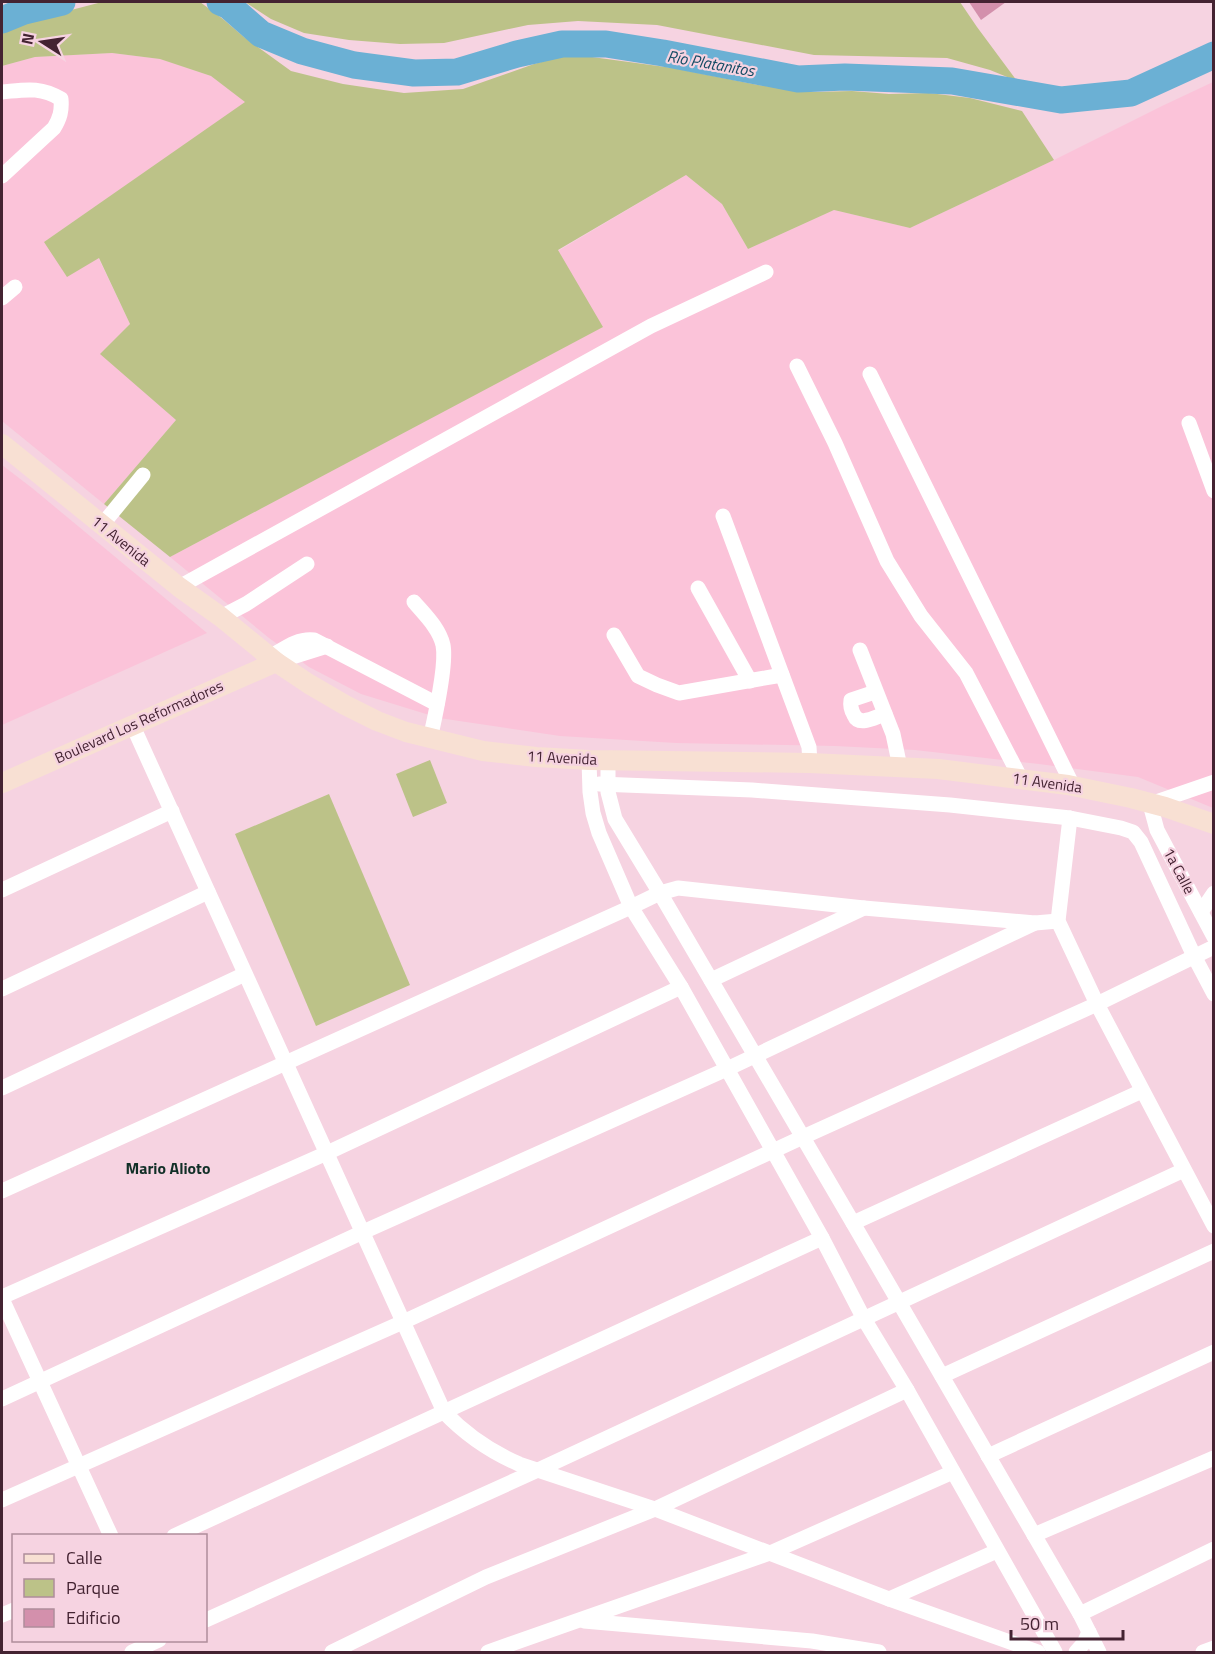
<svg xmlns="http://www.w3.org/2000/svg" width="1215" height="1654" viewBox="0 0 1215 1654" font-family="'Titillium Web',sans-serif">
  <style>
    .built { fill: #fbc3d9 }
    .green { fill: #bcc288 }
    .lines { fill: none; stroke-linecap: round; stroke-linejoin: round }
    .river { stroke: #6bb0d4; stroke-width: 27 }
    .building { fill: #d390ac }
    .minor { stroke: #fff; stroke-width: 15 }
    .major { stroke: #f8e0d3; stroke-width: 20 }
    .labels { text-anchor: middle; stroke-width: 4.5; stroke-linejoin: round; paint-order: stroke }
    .street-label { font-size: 15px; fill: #442332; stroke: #f6d3e1 }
    .water-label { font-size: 16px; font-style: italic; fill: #114a63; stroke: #f6d3e1 }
    .neighbourhood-label { font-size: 16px; font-weight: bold; fill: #112f27; stroke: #f6d3e1 }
  </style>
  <rect width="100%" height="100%" fill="#f6d3e1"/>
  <g class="built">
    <polygon points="112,53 161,59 211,76 246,102 44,242 98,257 130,324 101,354 176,420 104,504 2,421 2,66 35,57"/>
    <polygon points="1213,82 1213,808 1138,777 1039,764 915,750 835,746 676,743 560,736 439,718 361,694 309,667 269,638 170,557 602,327 558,251 686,175 722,204 748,249 834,210 910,228 1054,160 1162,106"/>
    <polygon points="2,465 32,488 207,633 2,725"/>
  </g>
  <g class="green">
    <polygon points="102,2 200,2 223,19 244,37 291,71 343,84 404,93 463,89 534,64 570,54 673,68 758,85 813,92 852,91 889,94 929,93 970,98 1022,111 1054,160 910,228 834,210 748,249 722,204 686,175 558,250 603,327 170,557 104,504 176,420 100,354 130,324 99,258 67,277 44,242 245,102 211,76 160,59 112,53 35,57 2,66 2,28"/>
    <polygon points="245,2 960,2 977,27 1017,81 990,70 947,58 814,55 657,25 578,21 528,25 444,43 400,44 349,40 304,33 271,19"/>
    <polygon points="430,760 447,803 413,817 396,774"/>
    <polygon points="329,794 410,985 316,1026 235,834"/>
  </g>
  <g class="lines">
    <g class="river">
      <polyline points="220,2 229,6 261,34 302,51 354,65 414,73 457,72 517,54 562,44 606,44 663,53 798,79 845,77 952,81 1061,100 1131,93 1214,55"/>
      <polyline points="2,20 24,11 62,2"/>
    </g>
  </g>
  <polygon class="building" points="969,2 1006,2 981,20"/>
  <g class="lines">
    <g class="minor">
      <path d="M2,92C24,90 40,86 61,99C62,111 60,118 54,128L2,176"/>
      <polyline points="2,298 15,287"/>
      <polyline points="797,366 835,443 887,561 921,616 966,673 1021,779"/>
      <polyline points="870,374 1073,786"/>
      <polyline points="1189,423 1214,491"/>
      <polyline points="723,516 809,747 810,763"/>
      <polyline points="102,525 143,475"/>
      <polyline points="179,587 651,326 766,272"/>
      <polyline points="698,588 750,681"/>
      <path d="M414,602C425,615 439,628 443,645C447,665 435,717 430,739"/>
      <polyline points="221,617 246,604 307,564"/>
      <polyline points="614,635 638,676 657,685 679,693 782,675"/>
      <polyline points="860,650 893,734 900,767"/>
      <path d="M270,657C284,649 297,638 314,640L437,704"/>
      <polyline points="276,662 327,646"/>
      <path d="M875,692L851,700C850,706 851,710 854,715C859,727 875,717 885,714"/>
      <path d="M132,724L444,1412C466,1435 489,1451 519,1464L655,1509L889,1599L1038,1652"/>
      <polyline points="589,760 590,792 593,813 599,833 631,907 681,987 822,1238 864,1319 907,1390 1055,1652"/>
      <polyline points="608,760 608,792 615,819 660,893 853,1223 1080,1614 1099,1652"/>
      <polyline points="1214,782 1150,804 1157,830 1214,937"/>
      <polyline points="599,784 752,790 950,805 1070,818 1121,828 1133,832 1141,842 1194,956 1214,994"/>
      <polyline points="1070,818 1058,921 1097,1004 1214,1226"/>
      <polyline points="2,890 172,811"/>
      <polyline points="1201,912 1214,893"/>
      <polyline points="711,980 864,908"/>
      <polyline points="2,989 208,892"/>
      <polyline points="2,1088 245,974"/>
      <polyline points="2,1191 631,907 660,893 678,888 864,908 1035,923 1058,921"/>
      <polyline points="853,1223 1142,1091"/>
      <polyline points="2,1297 327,1153 681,987"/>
      <polyline points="2,1299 111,1536"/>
      <polyline points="942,1376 1214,1251"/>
      <polyline points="2,1399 363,1232 727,1069 1035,923"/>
      <polyline points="988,1456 1214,1352"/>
      <polyline points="2,1500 403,1322 803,1137 1097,1004 1214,947"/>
      <polyline points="1034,1535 1214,1458"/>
      <polyline points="174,1536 822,1238"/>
      <polyline points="889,1599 997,1551"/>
      <polyline points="1080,1614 1214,1549"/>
      <polyline points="2,1615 14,1610"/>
      <polyline points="206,1620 538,1470 1184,1170"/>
      <polyline points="584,1621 812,1641 879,1652"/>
      <polyline points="132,1652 159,1640"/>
      <polyline points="332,1652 486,1577 655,1509 907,1390"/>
      <polyline points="488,1652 770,1553 953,1472"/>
      <polyline points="1076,1652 1084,1643 1089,1632"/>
      <polyline points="1203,1652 1214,1648"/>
    </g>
    <g class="major">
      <polyline points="2,444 179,587 221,617 276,662 309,684 345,705 377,721 406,732 483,751 536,757 589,760 810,763 938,769 1068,785 1131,798 1165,807 1214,824"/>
      <polyline points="2,783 276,662"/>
    </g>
  </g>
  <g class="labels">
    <g class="street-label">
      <text transform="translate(121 541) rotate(39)" y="5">11 Avenida</text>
      <text transform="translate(139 722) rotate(-24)" y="5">Boulevard Los Reformadores</text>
      <text transform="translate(562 758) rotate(3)" y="5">11 Avenida</text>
      <text transform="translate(1047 783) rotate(8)" y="5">11 Avenida</text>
      <text transform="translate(1179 871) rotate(62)" y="5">1a Calle</text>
    </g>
    <g class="water-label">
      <text transform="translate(711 63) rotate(10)" y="6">Río Platanitos</text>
    </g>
    <g class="neighbourhood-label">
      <text x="168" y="1174">Mario Alioto</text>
    </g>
  </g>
  <rect width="1215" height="1654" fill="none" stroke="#442332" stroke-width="6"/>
  <rect x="12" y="1534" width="195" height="108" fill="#f6d3e1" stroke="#af8d9b" stroke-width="1.5"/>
  <rect x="24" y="1554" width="30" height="9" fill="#f8e0d3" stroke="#af8d9b" stroke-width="1.5"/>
  <text x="66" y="1564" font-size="18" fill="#442332">Calle</text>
  <rect x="24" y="1579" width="30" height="18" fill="#bcc288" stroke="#af8d9b" stroke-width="1.5"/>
  <text x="66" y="1594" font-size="18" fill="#442332">Parque</text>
  <rect x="24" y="1609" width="30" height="18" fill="#d390ac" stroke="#af8d9b" stroke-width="1.5"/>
  <text x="66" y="1624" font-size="18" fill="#442332">Edificio</text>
  <g transform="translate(42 42) rotate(282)" stroke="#f6d3e1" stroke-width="4.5" paint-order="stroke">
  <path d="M0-4.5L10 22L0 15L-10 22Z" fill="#442332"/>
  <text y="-9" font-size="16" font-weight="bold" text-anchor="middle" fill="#442332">N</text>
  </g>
  <path d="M1011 1630v9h112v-9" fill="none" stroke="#442332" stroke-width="3"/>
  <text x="1020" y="1630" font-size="18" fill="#442332" stroke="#f6d3e1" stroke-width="4.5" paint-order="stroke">50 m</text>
</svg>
